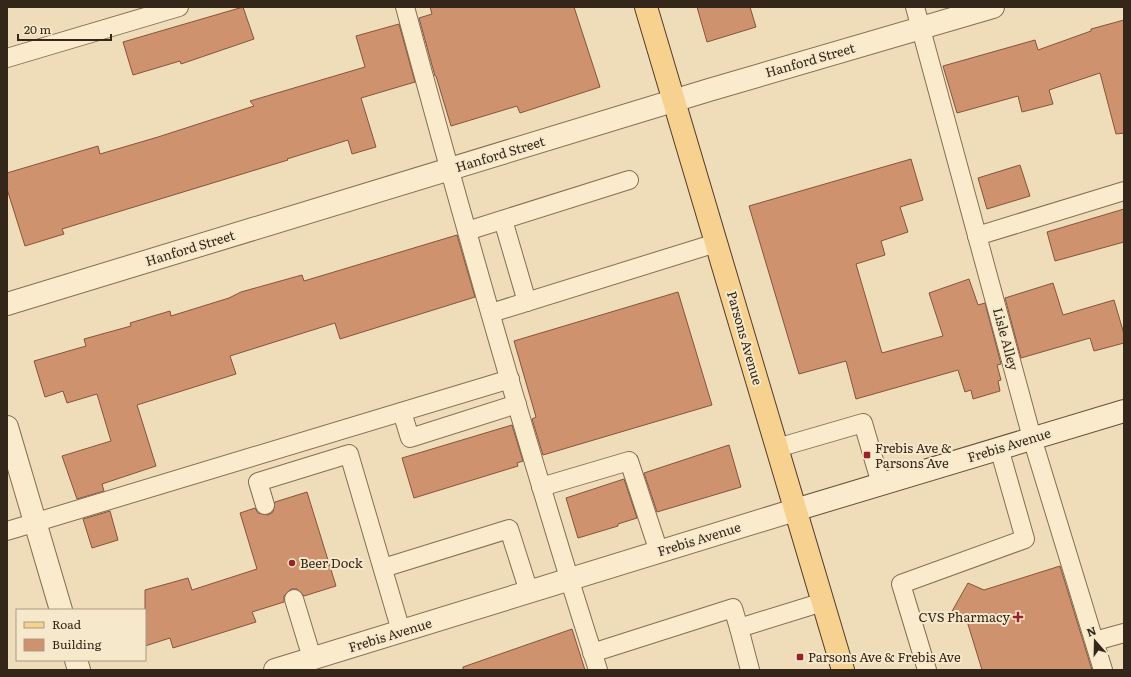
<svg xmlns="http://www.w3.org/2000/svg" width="1131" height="677" viewBox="0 0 1131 677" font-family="Literata,serif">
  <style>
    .building { fill: #cf926e; stroke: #865439 }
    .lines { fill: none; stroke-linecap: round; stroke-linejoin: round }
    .service-casing { stroke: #866d54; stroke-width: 20 }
    .minor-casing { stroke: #866d54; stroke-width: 24 }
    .secondary-casing { stroke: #684e38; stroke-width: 24 }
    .primary-casing { stroke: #533b29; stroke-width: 24 }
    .service { stroke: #faebcd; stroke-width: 18 }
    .minor { stroke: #faebcd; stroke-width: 22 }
    .secondary { stroke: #faebcd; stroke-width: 22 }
    .primary { stroke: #f6d18f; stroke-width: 22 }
    .poi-dot { fill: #982228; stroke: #f6e8ca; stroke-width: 1.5 }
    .labels { text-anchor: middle; stroke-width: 4; stroke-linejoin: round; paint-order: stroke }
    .street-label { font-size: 13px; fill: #35261a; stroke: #f6e8ca }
    .poi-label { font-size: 13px; fill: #35261a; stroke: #f6e8ca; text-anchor: start }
  </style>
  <rect width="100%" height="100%" fill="#efddba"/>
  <g class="building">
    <polygon points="243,7 254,39 181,64 180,61 133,75 123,42"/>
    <polygon points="430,7 574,7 600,87 520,113 517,106 451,126 436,76 435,76 419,18 432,14"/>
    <polygon points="697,7 750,7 756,27 707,42"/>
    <polygon points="1124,20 1124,133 1116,134 1100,73 1049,90 1053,104 1022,112 1018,96 957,113 943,66 1035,40 1038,50 1091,31 1091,29"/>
    <polygon points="399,24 415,82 361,98 376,147 352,154 348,140 287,159 288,160 62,229 64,234 25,246 7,189 7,173 98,146 100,154 158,137 254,106 250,101 365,67 356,36"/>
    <polygon points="911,159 923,200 900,207 908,232 881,241 885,255 856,264 882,353 943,336 929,293 969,279 978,305 985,303 1001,364 997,365 1001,380 998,381 1000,391 973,399 971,390 965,392 958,370 856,399 846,361 799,374 749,206"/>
    <polygon points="1020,165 1030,196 987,209 978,178"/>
    <polygon points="1124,209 1124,242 1055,261 1047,232"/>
    <polygon points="457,235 475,297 340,339 335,323 230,356 236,374 137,405 156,466 102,484 104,491 77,499 62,456 111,441 97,394 67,403 63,391 45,397 34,361 86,346 84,339 131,326 130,323 170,311 171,316 229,298 241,292 302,275 304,281"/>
    <polygon points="1053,283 1063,315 1114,300 1124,334 1124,343 1094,351 1090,338 1021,358 1005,298"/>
    <polygon points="678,292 712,405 543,455 532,419 536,417 514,341"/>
    <polygon points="512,425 523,461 517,463 518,466 414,498 402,458"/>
    <polygon points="729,445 741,487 657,512 644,473"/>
    <polygon points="624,479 637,518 618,524 618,526 578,538 566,498"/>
    <polygon points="307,492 336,586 304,596 297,589 291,589 284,596 284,602 252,612 256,622 173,648 170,638 145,646 145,590 188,578 192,590 257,569 240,513 255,508 258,513 268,515 273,512 275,502"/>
    <polygon points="110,511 118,540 92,548 83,519"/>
    <polygon points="1060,566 1092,670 982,670 967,621 951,613 968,583 984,590"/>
    <polygon points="572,629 585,670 463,670 463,667"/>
  </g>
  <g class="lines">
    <g class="service-casing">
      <g id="service">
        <path d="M405,7C465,229 528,451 598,670"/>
        <polyline points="915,7 1032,438 1103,670"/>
        <polyline points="7,58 179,7"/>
        <polyline points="503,220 527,302"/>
        <polyline points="467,231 629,180"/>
        <polyline points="977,236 1124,191"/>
        <polyline points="491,313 716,243"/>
        <polyline points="402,412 410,438 517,404"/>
        <polyline points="777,448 863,423 881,484"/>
        <polyline points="541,487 629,461 659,552"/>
        <polyline points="265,505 258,482 349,454 401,631"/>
        <polyline points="7,531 510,379"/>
        <polyline points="383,568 509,529 529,592"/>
        <polyline points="294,599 312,658"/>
        <polyline points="1095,641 1124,633"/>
        <polyline points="592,653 733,608 739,628"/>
        <polyline points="750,670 739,628 823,602"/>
        <polyline points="927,670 901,584 1025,539 999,448"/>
      </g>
    </g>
    <g class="minor-casing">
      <g id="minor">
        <polyline points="7,304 709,90 993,7"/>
        <polyline points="7,427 61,610"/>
        <polyline points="76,660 79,670"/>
        <polyline points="275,670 795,510"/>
      </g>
    </g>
    <g class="secondary-casing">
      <polyline id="secondary" points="795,510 1124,411"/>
    </g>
    <g class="primary-casing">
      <polyline id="primary" points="646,7 843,670"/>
    </g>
    <use href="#service" class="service"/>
    <use href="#minor" class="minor"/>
    <use href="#secondary" class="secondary"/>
    <use href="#primary" class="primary"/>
  </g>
  <g class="poi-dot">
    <rect x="863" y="451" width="8" height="8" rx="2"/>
    <circle cx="292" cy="563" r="4"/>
    <path d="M1016 611h4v4h4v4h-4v4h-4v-4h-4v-4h4z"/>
    <rect x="796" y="653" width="8" height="8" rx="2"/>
  </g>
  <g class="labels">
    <g class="street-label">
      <text transform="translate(810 60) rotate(-16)" y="5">Hanford Street</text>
      <text transform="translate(500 154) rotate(-17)" y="5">Hanford Street</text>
      <text transform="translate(190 248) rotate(-17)" y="5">Hanford Street</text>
      <text transform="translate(745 338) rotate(74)" y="5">Parsons Avenue</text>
      <text transform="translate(1006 339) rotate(75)" y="5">Lisle Alley</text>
      <text transform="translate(1009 445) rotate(-17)" y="5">Frebis Avenue</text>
      <text transform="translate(699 539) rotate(-17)" y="5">Frebis Avenue</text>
      <text transform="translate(390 635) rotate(-17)" y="5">Frebis Avenue</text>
    </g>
    <g class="poi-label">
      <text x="875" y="453">Frebis Ave &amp;<tspan x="875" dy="15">Parsons Ave</tspan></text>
      <text x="300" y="568">Beer Dock</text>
      <text x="1010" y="622" text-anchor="end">CVS Pharmacy</text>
      <text x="808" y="662">Parsons Ave &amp; Frebis Ave</text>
    </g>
  </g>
  <rect width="1131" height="677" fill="none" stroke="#35261a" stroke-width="16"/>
  <rect x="16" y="609" width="130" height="52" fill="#f6e8ca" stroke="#a99a84"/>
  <rect x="24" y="622" width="20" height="6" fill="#f6d18f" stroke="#a99a84"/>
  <text x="52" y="629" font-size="12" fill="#35261a">Road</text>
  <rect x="24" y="639" width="20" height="12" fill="#cf926e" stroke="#a99a84"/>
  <text x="52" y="649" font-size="12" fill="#35261a">Building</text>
  <g transform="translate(1095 641) rotate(340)" stroke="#f6e8ca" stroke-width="3" paint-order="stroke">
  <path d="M0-3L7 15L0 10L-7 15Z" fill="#35261a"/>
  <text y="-6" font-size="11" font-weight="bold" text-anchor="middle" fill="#35261a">N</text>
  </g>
  <path d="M18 34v6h93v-6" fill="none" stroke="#35261a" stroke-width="2"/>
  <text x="24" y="34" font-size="12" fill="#35261a" stroke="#f6e8ca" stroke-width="3" paint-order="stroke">20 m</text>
</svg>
